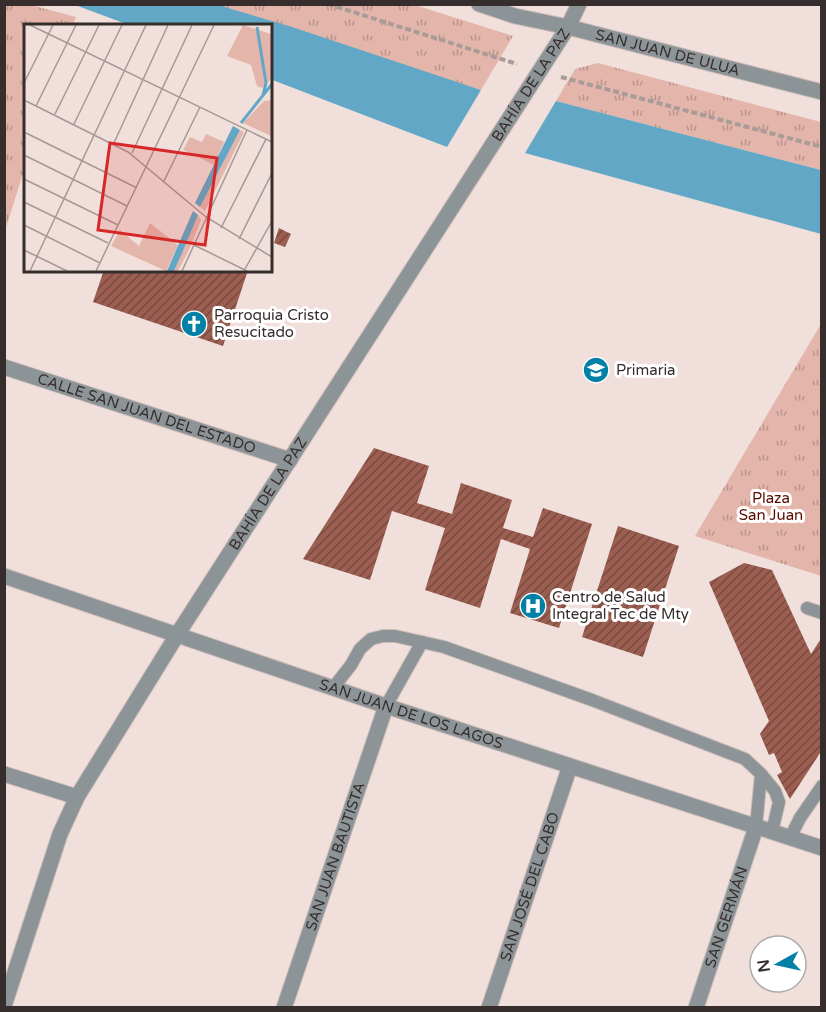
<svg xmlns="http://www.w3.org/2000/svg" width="826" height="1012" viewBox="0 0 826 1012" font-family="'Varela Round',sans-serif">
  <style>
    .park { fill: url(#park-tufts) }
    .water { fill: #62a8c6 }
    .building { fill: url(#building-hatch) }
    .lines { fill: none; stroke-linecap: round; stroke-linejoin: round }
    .lane-casing { stroke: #cbbcb8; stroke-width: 14 }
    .street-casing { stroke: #cbbcb8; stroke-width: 17 }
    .path { stroke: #a99b98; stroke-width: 4; stroke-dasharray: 6 3; stroke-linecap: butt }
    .lane { stroke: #8d9497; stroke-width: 12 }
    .street { stroke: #8d9497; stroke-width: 15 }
    .labels { text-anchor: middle; stroke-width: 6; stroke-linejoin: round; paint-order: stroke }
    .street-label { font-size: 15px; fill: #352e2d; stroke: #fff }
    .poi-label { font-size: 15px; fill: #352e2d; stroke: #fff; text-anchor: start }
    .park-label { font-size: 15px; fill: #5a0b00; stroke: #fff }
    .inset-river { fill: none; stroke: #62a8c6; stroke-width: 3 }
    .inset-road { fill: none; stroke: #a69895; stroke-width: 1.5 }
    .view { fill: #d62828; fill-opacity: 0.15; stroke: #d62828; stroke-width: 3 }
    .inset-edge { fill: none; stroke: #352e2d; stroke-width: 3 }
  </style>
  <defs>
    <pattern id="park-tufts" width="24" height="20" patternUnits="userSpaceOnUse" patternTransform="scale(1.5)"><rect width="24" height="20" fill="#e4b6ab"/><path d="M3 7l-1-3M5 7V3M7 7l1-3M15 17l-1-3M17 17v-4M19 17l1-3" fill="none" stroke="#ba948c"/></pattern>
    <pattern id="building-hatch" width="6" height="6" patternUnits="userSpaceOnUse" patternTransform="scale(1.5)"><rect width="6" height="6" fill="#9b5e51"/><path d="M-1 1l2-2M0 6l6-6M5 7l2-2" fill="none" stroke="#784a40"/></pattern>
  </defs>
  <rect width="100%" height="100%" fill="#f1dfdb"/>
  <g class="park">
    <polygon points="5,4 31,5 76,17 73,25 26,26 25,167 5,231"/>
    <polygon points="207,5 415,5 513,36 481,90"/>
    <polygon points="598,63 821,122 821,170 556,101 575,69"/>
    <polygon points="821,324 821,576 695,536"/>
  </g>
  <g class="water">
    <polygon points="75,5 218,5 289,26 481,90 447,147 270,79 270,26 129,25"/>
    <polygon points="556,101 821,170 821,234 525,153"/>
  </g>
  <g class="building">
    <polygon points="279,228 291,234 285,247 274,243"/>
    <polygon points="104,270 248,270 223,346 93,302"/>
    <polygon points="374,448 429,466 417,503 452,514 461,483 512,500 503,528 533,537 543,508 592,524 559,628 510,613 530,549 501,539 480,608 425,590 445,528 392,511 370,580 303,559"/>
    <polygon points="618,526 679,546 643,657 582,637"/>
    <polygon points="744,563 772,570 811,654 822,637 822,750 790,799 777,775 782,772 774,753 769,755 760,734 769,721 709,582"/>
  </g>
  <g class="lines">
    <g class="lane-casing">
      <g id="lane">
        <polyline points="807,608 822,613"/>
        <polyline points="333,688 351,665 360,649 371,639 383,636 395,636 444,647 592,700 745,759 761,774 756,827"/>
        <polyline points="386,706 422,642"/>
        <polyline points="761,774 775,791 779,802 772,832"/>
        <polyline points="790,838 800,818 822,786"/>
      </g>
    </g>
    <g class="street-casing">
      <g id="street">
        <path id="s1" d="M479,4L515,16L568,27L822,92"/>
        <path id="s2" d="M4,367L290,460"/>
        <path id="s3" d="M4,576L386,706L822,848"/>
        <polyline points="4,774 77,797"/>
        <path id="s4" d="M4,1006L60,834L77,797L177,635L568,27L579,4"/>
        <path id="s5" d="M284,1008L386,706"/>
        <path id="s6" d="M489,1008L570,766"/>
        <path id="s7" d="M696,1008L756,827"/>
      </g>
    </g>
    <g class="path">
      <polyline points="328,4 517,64"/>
      <polyline points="561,77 822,147"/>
    </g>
    <use href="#lane" class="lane"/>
    <use href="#street" class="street"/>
  </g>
  <defs>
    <g id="church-disc" transform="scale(1.35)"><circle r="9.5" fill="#0280a5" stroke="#fff"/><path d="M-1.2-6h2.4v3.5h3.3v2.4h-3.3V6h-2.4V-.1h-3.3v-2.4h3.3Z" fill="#fff"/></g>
    <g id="school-disc" transform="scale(1.35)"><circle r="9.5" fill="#0280a5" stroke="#fff"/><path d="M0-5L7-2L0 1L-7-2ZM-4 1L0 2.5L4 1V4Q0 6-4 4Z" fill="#fff"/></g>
    <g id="hospital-disc" transform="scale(1.35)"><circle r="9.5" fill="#0280a5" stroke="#fff"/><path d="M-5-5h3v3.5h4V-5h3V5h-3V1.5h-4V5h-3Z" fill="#fff"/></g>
  </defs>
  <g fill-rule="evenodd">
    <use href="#church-disc" x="194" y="324"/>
    <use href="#school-disc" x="596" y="370"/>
    <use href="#hospital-disc" x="533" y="606"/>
  </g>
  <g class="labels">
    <g class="street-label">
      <text dy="5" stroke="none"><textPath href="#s1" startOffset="195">SAN JUAN DE ULUA</textPath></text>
      <text dy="5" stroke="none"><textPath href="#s4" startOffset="1066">BAHÍA DE LA PAZ</textPath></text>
      <text dy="5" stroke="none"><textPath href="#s2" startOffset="150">CALLE SAN JUAN DEL ESTADO</textPath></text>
      <text dy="5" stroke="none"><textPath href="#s4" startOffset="580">BAHÍA DE LA PAZ</textPath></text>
      <text dy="5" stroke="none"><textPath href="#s3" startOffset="430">SAN JUAN DE LOS LAGOS</textPath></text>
      <text dy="5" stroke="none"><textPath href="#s5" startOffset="160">SAN JUAN BAUTISTA</textPath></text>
      <text dy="5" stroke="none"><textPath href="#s6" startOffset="128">SAN JOSÉ DEL CABO</textPath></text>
      <text dy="5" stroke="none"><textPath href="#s7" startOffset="96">SAN GERMÁN</textPath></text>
    </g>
    <g class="poi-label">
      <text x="214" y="320">Parroquia Cristo<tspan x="214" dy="17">Resucitado</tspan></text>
      <text x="616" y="375">Primaria</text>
      <text x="552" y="602">Centro de Salud<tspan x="552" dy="17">Integral Tec de Mty</tspan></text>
    </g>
    <g class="park-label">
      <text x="771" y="503">Plaza<tspan x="771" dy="17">San Juan</tspan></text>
    </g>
  </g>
  <g transform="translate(24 24)">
    <rect width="248" height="248" fill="#f1dfdb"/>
    <path d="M219,1L247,10V55L238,64L233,62L227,41L203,32ZM216,106L220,108L181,187L176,183ZM182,110L200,118L190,141L159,126L166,113L178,118ZM174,191L177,196L165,226L154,247H150ZM126,199L154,221L142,247L87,222L96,206L115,222Z" fill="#e4b6ab"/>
    <path d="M247,76V112L219,99L240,77Z" fill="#e4b6ab"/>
    <path d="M209,102L216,106L176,183L171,179ZM169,187L174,191L158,229L150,247H143Z" fill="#62a8c6"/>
    <path class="inset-river" d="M233,3L242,59L239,71M217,99L248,60"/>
    <path class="inset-road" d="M6,1L248,118M0,59L29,1M0,76L104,128L182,193L248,233M12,82L52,1M31,90L75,1M50,100L98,1M0,108L113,164M89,121L144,1M108,129L168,1M0,131L103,182M0,155L94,201M140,157L176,83M0,178L84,219M0,201L76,239M197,204L242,115M215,215L248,149M170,221L223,247M0,226L43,247M221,245L248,197M6,247L122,1M72,247L190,1M158,247L223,106"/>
    <path class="view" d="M86,119L193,134L181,221L74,206Z"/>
    <rect width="248" height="248" class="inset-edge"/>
  </g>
  <rect width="826" height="1012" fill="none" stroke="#352e2d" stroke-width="12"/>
  <g transform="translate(778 964) rotate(262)"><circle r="28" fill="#ffffff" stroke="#aeabab" stroke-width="1.5"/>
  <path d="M0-4.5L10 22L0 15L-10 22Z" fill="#0280a5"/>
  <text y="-9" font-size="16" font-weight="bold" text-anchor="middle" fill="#352e2d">N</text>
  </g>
</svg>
